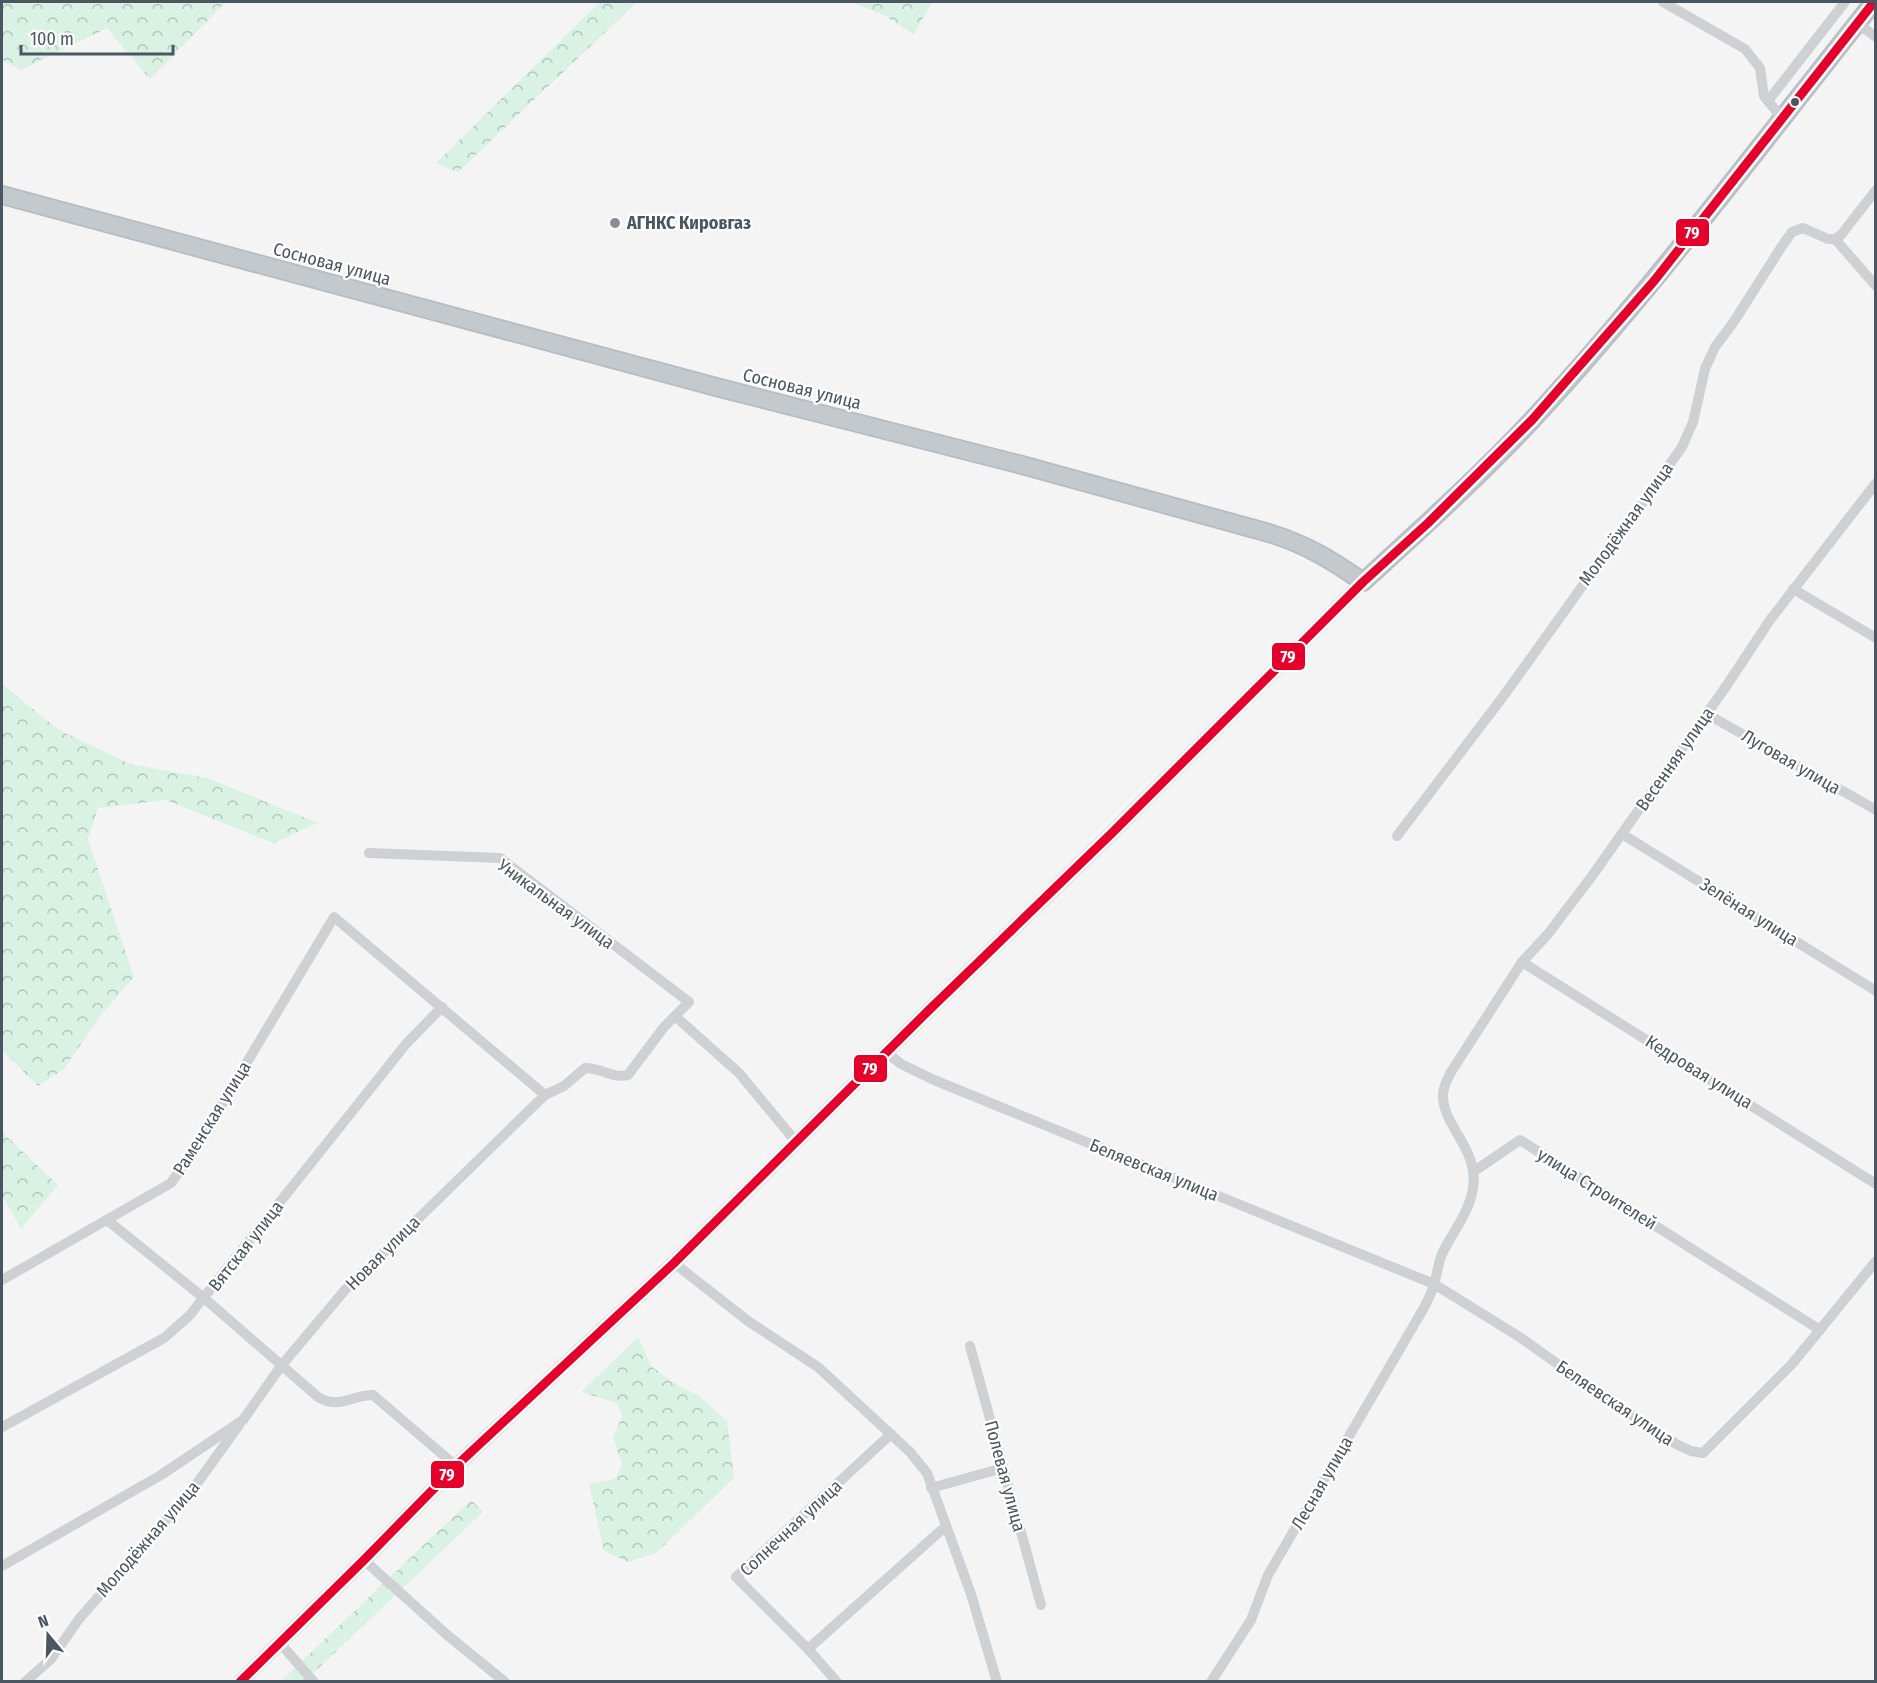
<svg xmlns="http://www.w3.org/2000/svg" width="1877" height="1683" viewBox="0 0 1877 1683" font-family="'Fira Sans Condensed',sans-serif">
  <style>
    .forest { fill: url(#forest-crowns) }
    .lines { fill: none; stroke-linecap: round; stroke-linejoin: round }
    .trunk-casing { stroke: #b9bec3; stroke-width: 20 }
    .minor { stroke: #ced0d2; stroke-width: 10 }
    .primary { stroke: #caced1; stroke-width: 15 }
    .trunk { stroke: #c4c9cd; stroke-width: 16 }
    .bus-1-casing { stroke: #fff; stroke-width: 14 }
    .bus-1 { stroke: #e4002b; stroke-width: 9 }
    .bus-dot { fill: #4a5661; stroke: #fff; stroke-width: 2 }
    .poi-dot { fill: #868d94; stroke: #fff; stroke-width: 2 }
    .labels { text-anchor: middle; stroke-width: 4.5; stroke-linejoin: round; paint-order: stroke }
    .poi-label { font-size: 18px; font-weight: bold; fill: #4a5661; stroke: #fff; text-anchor: start }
    .street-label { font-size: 18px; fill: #4a5661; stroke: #fff }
    .line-badge { stroke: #fff; stroke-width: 2 }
    .badge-label { font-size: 16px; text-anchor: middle; font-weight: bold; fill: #fff }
  </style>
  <defs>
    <pattern id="forest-crowns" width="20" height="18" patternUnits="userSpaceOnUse" patternTransform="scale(1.5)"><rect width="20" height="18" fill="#d9f2e3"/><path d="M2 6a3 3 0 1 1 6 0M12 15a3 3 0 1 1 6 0" fill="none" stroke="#b2c7bb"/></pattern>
  </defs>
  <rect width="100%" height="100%" fill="#f4f4f4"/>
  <g class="forest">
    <polygon points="2,2 226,2 150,79 107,28 21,70 2,60"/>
    <polygon points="600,2 637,2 458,172 436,163"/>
    <polygon points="851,2 932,2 914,34 885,16"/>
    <polygon points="2,684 59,730 130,764 207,778 318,823 273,843 166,800 98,808 88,839 134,977 100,1016 64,1069 38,1086 2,1050"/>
    <polygon points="2,1132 58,1185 21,1229 2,1195"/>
    <polygon points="638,1337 652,1367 679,1386 698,1395 727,1421 734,1478 656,1553 628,1562 604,1551 589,1484 615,1479 622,1465 613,1437 622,1417 617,1403 581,1392"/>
    <polygon points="471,1500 483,1512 305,1681 280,1682"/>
  </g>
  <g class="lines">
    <g class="trunk-casing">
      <path id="trunk" d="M2,195L720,388L1022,465L1269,533C1307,545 1330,559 1363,582C1421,529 1480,476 1533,419C1655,287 1762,142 1874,2"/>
    </g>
    <g class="minor">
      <polyline points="1663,2 1745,49 1760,68 1764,96 1782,118"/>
      <polyline points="1857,23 1876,37"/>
      <polyline points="1768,101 1845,2"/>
      <polyline points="1835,239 1841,235 1876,190"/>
      <polyline points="1835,239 1876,286"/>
      <polyline points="1793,589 1876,638"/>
      <polyline points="1707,714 1876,810"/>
      <polyline points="1622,834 1876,991"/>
      <polyline points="1397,836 1505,694 1682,447 1693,422 1705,369 1715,347 1733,323 1782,246 1792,232 1803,228 1828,239 1835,239"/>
      <path d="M369,853L500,858L689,1002L664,1027L628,1075C613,1079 602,1068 585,1068L564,1086L545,1095"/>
      <polyline points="1522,962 1876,1184"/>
      <polyline points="675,1016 739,1073 797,1143"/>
      <polyline points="887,1053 901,1064 934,1080 1434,1284 1518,1336 1603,1396 1676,1444 1691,1451 1703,1453 1792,1364 1876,1261"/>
      <polyline points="1473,1172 1520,1140 1820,1330"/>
      <path d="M107,1220L204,1298L318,1397C339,1410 351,1395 373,1395L456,1466"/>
      <polyline points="674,1263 748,1321 818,1367 910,1452 927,1473 971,1594 997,1682"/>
      <polyline points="2,1280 171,1183 195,1149 334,917 545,1095 345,1290 281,1366 243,1420 161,1475 2,1566"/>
      <polyline points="970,1346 1041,1605"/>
      <polyline points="2,1427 164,1338 189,1316 406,1044 442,1007"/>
      <polyline points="931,1488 1003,1468"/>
      <polyline points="364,1560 446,1634 505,1682"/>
      <polyline points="280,1643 314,1682"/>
      <polyline points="808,1649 946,1526"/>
      <polyline points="25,1682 51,1659 79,1619 193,1489 239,1425"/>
      <polyline points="837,1682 808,1649 736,1577 891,1434"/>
      <path d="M1211,1682L1251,1620L1268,1575L1425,1306C1428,1299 1432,1292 1434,1285C1437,1274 1438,1264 1442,1254C1452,1233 1470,1211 1473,1188C1479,1150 1445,1128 1443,1098C1442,1089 1447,1080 1451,1072L1522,962L1548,934L1592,876L1727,685L1770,620L1876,483"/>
    </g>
    <polyline class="primary" points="240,1682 364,1560 456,1466 674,1263 928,1011 1113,832 1363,582"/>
    <use href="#trunk" class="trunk"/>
    <g class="bus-1-casing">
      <polyline id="bus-1" points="240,1682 364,1560 456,1466 674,1263 928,1011 1113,832 1363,582 1428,523 1532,420 1654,281 1874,2"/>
    </g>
    <use href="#bus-1" class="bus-1"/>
  </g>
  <circle class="bus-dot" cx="1795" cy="102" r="5"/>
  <circle class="poi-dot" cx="615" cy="223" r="6"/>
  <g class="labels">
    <g class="poi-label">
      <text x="627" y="229">АГНКС Кировгаз</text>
    </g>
    <g class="street-label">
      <text transform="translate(332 264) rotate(15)" y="6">Сосновая улица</text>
      <text transform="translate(802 389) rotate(14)" y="6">Сосновая улица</text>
      <text transform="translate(1626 524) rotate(-54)" y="6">Молодёжная улица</text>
      <text transform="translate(1675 759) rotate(-55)" y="6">Весенняя улица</text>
      <text transform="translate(1791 762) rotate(30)" y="6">Луговая улица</text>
      <text transform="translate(556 904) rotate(36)" y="6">Уникальная улица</text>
      <text transform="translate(1749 912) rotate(32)" y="6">Зелёная улица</text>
      <text transform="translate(1699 1072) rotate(32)" y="6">Кедровая улица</text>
      <text transform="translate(212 1118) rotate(-58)" y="6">Раменская улица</text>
      <text transform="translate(1154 1170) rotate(22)" y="6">Беляевская улица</text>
      <text transform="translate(1597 1189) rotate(32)" y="6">улица Строителей</text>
      <text transform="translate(246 1246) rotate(-52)" y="6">Вятская улица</text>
      <text transform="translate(383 1253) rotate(-45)" y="6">Новая улица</text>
      <text transform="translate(1615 1403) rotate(34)" y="6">Беляевская улица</text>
      <text transform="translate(1005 1476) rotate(75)" y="6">Полевая улица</text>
      <text transform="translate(1322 1483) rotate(-60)" y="6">Лесная улица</text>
      <text transform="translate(791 1528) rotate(-43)" y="6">Солнечная улица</text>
      <text transform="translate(148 1539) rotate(-49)" y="6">Молодёжная улица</text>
    </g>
  </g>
  <g class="line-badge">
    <rect x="1675" y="218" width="35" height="29" rx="6" fill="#e4002b"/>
    <rect x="1271" y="642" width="35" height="29" rx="6" fill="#e4002b"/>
    <rect x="853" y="1054" width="35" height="29" rx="6" fill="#e4002b"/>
    <rect x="430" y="1460" width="35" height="29" rx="6" fill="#e4002b"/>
  </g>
  <g class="badge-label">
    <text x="1692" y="238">79</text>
    <text x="1288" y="662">79</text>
    <text x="870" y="1074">79</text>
    <text x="447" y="1480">79</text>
  </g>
  <rect width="1877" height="1683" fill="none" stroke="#4a5661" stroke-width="6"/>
  <g transform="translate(48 1635) rotate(341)" stroke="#ffffff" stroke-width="4.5" paint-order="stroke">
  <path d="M0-4.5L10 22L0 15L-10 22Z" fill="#4a5661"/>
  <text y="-9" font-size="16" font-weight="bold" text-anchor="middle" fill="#4a5661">N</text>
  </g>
  <path d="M21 45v9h152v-9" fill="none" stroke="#4a5661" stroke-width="3"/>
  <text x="30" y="45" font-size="18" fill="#4a5661" stroke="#ffffff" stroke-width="4.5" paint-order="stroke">100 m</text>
</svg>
